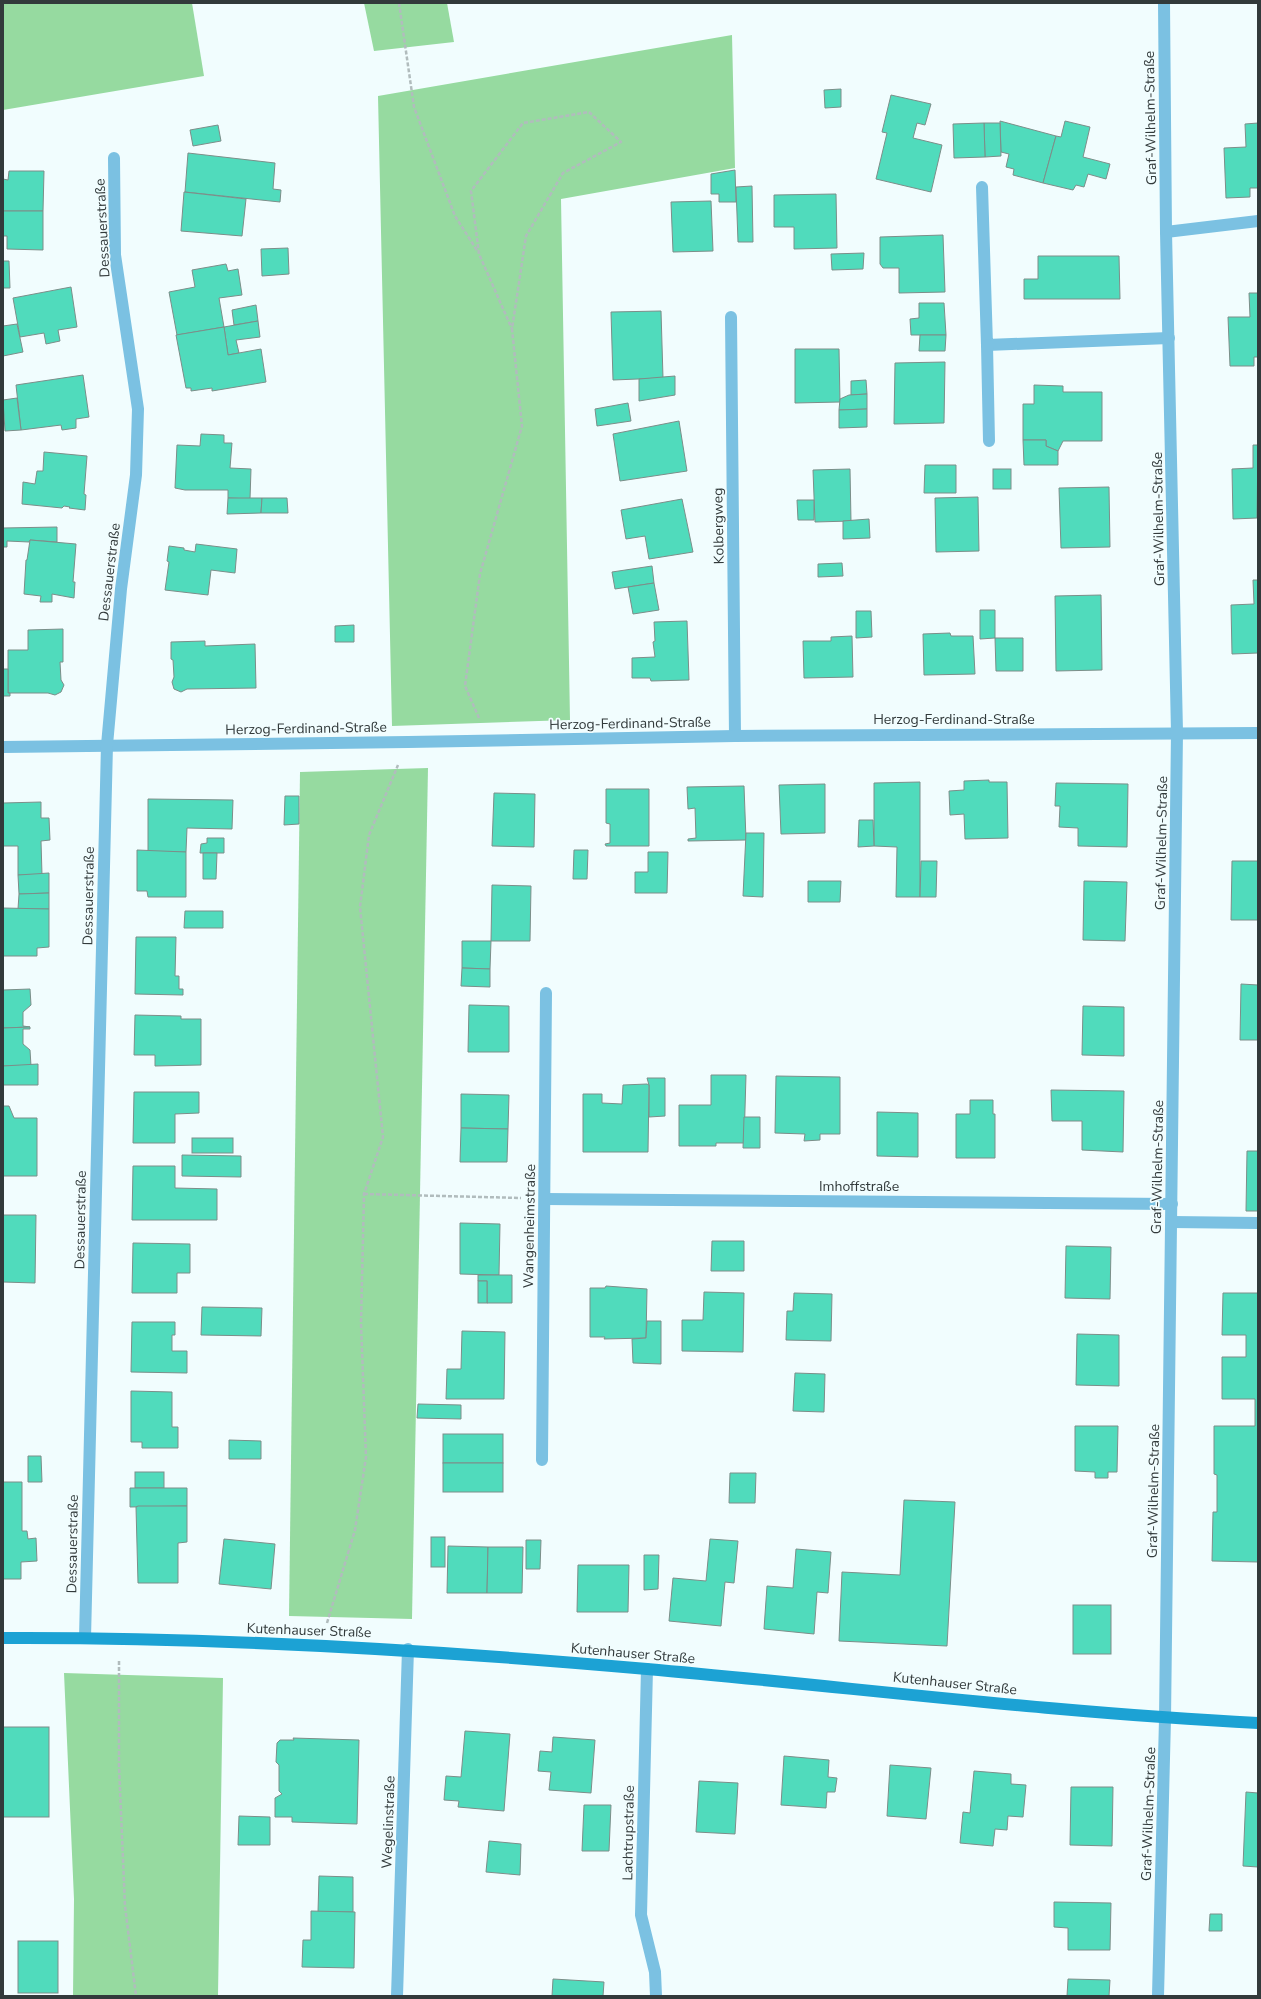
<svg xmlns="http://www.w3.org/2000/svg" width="1261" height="1999" viewBox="0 0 1261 1999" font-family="'Nunito Sans',sans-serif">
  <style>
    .green { fill: #96daa0 }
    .building { fill: #50dbbc; stroke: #7c8e89 }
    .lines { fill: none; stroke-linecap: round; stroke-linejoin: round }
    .path { stroke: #b1bcbd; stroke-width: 2.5; stroke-dasharray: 4 2; stroke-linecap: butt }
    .lane { stroke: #7bc1e2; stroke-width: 12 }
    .street { stroke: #7bc1e2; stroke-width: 12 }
    .secondary { stroke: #1ca2d4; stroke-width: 12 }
    .labels { text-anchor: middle; stroke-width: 3.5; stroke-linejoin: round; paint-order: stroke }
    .street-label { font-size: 14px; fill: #323a3b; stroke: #f1fdfe }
  </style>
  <rect width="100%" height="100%" fill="#f1fdfe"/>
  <g class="green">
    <polygon points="3,3 192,3 204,76 3,110"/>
    <polygon points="364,3 447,3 454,42 374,51"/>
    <polygon points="732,35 735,168 561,199 570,720 392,726 378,96"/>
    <polygon points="428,768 412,1619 289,1616 300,772"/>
    <polygon points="64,1673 223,1678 218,1996 73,1996 74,1899"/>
  </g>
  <g class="building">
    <polygon points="841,89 841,107 825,108 824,90"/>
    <polygon points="891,95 931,104 925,125 917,123 913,138 942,145 931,192 876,179 887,133 882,132"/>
    <polygon points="1000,121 1056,136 1043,183 1013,175 1014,169 1006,167 1009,154 1001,152"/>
    <polygon points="1065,121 1090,127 1083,157 1110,164 1106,179 1088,174 1084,187 1076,185 1073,190 1043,183 1056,136 1061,137"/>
    <polygon points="984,123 1000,123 1001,156 985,157"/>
    <polygon points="984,123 985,157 954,158 953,124"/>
    <polygon points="1258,123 1258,188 1250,188 1250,197 1226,198 1224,148 1246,147 1245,124"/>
    <polygon points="218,125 221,141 193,146 190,130"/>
    <polygon points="188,153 275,163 273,189 281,190 280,202 185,192"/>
    <polygon points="735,170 736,202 719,202 719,194 711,194 711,174"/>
    <polygon points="9,171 44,171 43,211 3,211 3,179 8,180"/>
    <polygon points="752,186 753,242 738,242 736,187"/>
    <polygon points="184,192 246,199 242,236 181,231"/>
    <polygon points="836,194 837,248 794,249 794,227 774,227 774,195"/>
    <polygon points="711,201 713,251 673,252 671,202"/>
    <polygon points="3,211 43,211 43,250 7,249 7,236 3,236"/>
    <polygon points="943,235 945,292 899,293 899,268 883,268 880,264 880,237"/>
    <polygon points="288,248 289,274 262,276 261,249"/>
    <polygon points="864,253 863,269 832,270 831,254"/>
    <polygon points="1038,256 1119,256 1120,299 1024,299 1024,279 1038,279"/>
    <polygon points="3,261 9,261 10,288 3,288"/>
    <polygon points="226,264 228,271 238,269 242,295 219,298 224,327 177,335 169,292 195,287 192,270"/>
    <polygon points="71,287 77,327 58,330 60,341 46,344 44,333 20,337 13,298"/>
    <polygon points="1249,293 1258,293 1258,357 1254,357 1254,366 1230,366 1228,317 1250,317"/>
    <polygon points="919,303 944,303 946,335 911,335 910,319 919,318"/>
    <polygon points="256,305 258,321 234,325 232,310"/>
    <polygon points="661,311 663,378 613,380 611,312"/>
    <polygon points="258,321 260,337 236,340 239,353 228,355 224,327"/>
    <polygon points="17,324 23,352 3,356 3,326"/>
    <polygon points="224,327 228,355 261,349 266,382 212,391 212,388 191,391 191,388 186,388 176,335"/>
    <polygon points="920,335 946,335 945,351 919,351"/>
    <polygon points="795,349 839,349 840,402 795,403"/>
    <polygon points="945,362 944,423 894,424 895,363"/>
    <polygon points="83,375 89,417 76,419 76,428 62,430 61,425 21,430 16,385"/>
    <polygon points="675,376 675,395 639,401 639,379"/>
    <polygon points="866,380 867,394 851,395 851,381"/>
    <polygon points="1034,385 1063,386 1063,392 1102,392 1102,441 1063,441 1058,451 1046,446 1046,440 1023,440 1023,404 1034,404"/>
    <polygon points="867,394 867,409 839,410 840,399 849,395"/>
    <polygon points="17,398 21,430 5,431 3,400"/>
    <polygon points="628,403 631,421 597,426 595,409"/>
    <polygon points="867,409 867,427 839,428 839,410"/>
    <polygon points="679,421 687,471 620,481 613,434"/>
    <polygon points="201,434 224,435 224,443 232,443 230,468 251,469 250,499 228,498 228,490 185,490 175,488 177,445 200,446"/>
    <polygon points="1023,440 1046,440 1046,446 1058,451 1058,465 1024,465"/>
    <polygon points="1253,445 1258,445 1257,518 1233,519 1232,469 1253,468"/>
    <polygon points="44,452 87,456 84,494 86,495 85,510 69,508 70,507 64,506 62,508 22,504 23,482 35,484 37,471 43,471"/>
    <polygon points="925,465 956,465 956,493 924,493"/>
    <polygon points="850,469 851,521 815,522 813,470"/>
    <rect x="993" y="469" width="18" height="20"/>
    <polygon points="1109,487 1110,547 1061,548 1059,488"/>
    <polygon points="978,497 979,551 936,552 935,498"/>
    <polygon points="228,498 262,498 261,513 227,514"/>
    <polygon points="262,498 287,498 288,513 261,513"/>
    <polygon points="682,499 693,552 649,559 645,536 626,539 621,510"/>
    <polygon points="797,500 814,500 814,520 798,520"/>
    <polygon points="869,519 870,538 843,539 843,521"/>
    <polygon points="57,527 57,542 30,540 29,542 7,541 7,547 3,547 3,528"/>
    <polygon points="30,540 76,544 73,582 75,582 74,598 52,594 52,602 40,602 41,596 24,594 26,560 27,560"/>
    <polygon points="196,544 237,549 235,573 211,570 208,595 165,590 169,562 167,561 169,546 184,548 184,550 195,552"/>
    <polygon points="842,563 843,576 818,577 818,564"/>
    <polygon points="652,566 654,583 615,589 612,572"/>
    <polygon points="1253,580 1258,580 1258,653 1232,654 1231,605 1254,604"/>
    <polygon points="654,583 659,610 633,614 628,587"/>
    <polygon points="1101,595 1102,670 1056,671 1055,596"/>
    <polygon points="980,610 995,610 995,638 980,639"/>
    <polygon points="856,611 871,611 872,637 856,638"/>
    <polygon points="687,621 689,680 651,681 650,678 632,678 632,658 655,657 653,642 655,641 654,622"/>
    <polygon points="354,625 354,642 335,642 335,626"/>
    <polygon points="63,629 63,662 60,662 61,680 64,685 61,692 55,695 48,693 8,693 8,650 28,650 28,630"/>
    <polygon points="950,633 951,636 973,636 975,674 924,675 923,634"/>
    <polygon points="852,636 853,677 804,678 803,641 831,641 831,637"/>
    <polygon points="995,638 1023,638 1023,671 996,671"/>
    <polygon points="205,641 205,646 255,644 256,688 187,689 181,692 174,689 172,682 174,677 173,660 171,659 171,642"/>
    <polygon points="3,669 8,669 8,693 10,693 10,696 3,696"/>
    <polygon points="989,780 989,782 1007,782 1008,838 965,839 964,814 950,815 949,791 964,790 964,781"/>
    <polygon points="920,782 920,897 896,897 897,847 874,846 874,783"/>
    <polygon points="1056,783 1128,784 1127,847 1078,846 1078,828 1059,827 1060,806 1055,806"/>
    <polygon points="825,784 825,833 781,834 779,785"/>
    <polygon points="744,786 746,840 688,841 688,839 696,838 695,808 688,809 687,787"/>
    <polygon points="606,789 649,789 649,846 606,846 605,844 610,843 610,824 606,823"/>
    <polygon points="494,793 535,794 534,847 492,846"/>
    <polygon points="285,796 299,796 299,824 284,825"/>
    <polygon points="148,799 233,800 232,829 187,828 186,852 148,852"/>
    <polygon points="41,802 41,818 49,818 50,840 41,841 42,875 18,875 18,846 3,846 3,803"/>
    <polygon points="859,820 873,820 874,846 858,847"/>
    <polygon points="746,833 764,833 763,897 743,896"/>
    <polygon points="207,838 224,838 224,853 200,853 201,844 207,843"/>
    <polygon points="137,850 186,852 186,897 148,897 147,891 137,891"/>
    <polygon points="574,850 588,850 587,879 573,879"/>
    <polygon points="648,852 668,852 667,893 635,893 635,872 648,872"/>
    <polygon points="203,853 217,853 216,879 203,879"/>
    <polygon points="921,861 937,861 936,897 920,897"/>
    <polygon points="1232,861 1258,861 1258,920 1231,920"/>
    <polygon points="49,873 49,893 19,894 18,875"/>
    <polygon points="808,881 841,881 840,902 808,902"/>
    <polygon points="1084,881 1127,882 1125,941 1083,940"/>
    <polygon points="492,885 531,886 530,941 491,941"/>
    <polygon points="49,893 49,909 18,909 19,894"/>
    <polygon points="3,908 49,909 49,947 37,948 37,956 3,956"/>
    <polygon points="185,911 223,911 223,928 184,928"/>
    <polygon points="136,937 176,937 175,976 179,976 179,989 183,989 183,995 135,994"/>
    <polygon points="462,941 491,941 490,969 462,968"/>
    <polygon points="462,968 490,969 490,987 461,986"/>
    <polygon points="1241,984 1258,985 1258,1040 1240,1040"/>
    <polygon points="30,989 31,1005 23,1012 23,1026 30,1027 3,1028 3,990"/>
    <polygon points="469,1005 509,1006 509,1052 468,1052"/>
    <polygon points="1083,1006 1124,1007 1124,1056 1082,1055"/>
    <polygon points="135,1015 181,1016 181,1019 201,1019 201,1065 155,1066 155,1055 134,1055"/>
    <polygon points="30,1027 30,1029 23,1029 23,1044 30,1050 31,1066 3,1066 3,1028"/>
    <polygon points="38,1064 38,1085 3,1085 3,1066"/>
    <polygon points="711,1075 746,1075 744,1143 716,1143 716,1146 679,1146 679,1105 711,1105"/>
    <polygon points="776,1076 840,1077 840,1134 820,1134 820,1140 804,1141 805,1134 775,1133"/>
    <polygon points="647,1078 665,1078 665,1116 649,1117 649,1085"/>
    <polygon points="647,1084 649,1085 648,1152 583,1152 583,1094 602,1094 602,1103 622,1104 623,1085"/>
    <polygon points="1051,1090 1124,1091 1123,1152 1082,1150 1082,1121 1052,1121"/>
    <polygon points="134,1092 199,1092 199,1113 175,1114 175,1143 133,1143"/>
    <polygon points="461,1094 509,1095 508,1129 461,1128"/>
    <polygon points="970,1100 993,1100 993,1114 995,1114 995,1158 956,1158 956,1114 970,1114"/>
    <polygon points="3,1106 9,1106 14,1118 37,1118 37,1176 3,1176"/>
    <polygon points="877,1112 918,1113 918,1157 877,1156"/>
    <polygon points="744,1117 760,1117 760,1148 743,1148"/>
    <polygon points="461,1128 508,1129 507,1162 460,1162"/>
    <rect x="192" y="1138" width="41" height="15"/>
    <polygon points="1247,1151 1258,1151 1258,1211 1246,1211"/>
    <polygon points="182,1155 241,1156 241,1177 182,1176"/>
    <polygon points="133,1166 175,1166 175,1188 217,1189 217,1220 132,1220"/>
    <polygon points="3,1215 36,1215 35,1283 3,1282"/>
    <polygon points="460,1223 500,1224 499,1275 460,1274"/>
    <polygon points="712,1241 744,1241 744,1271 711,1271"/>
    <polygon points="133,1243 190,1244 190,1273 177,1273 177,1293 132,1293"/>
    <polygon points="1066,1246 1111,1247 1110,1299 1065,1298"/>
    <polygon points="478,1275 512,1275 512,1303 487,1303 487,1281 478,1281"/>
    <rect x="478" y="1281" width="9" height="22"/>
    <polygon points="606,1286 647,1289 646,1338 604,1339 605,1337 590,1337 590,1288 605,1288"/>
    <polygon points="704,1292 744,1293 743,1352 682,1351 682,1320 703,1320"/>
    <polygon points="794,1293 832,1294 831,1341 786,1340 787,1311 793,1311"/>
    <polygon points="1223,1293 1258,1293 1258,1562 1212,1561 1213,1512 1217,1512 1217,1475 1214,1474 1214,1426 1255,1426 1255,1399 1222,1399 1222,1357 1246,1357 1246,1335 1222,1335"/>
    <polygon points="202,1307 262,1308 261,1336 201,1335"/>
    <polygon points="647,1321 661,1321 661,1364 633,1363 632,1339 646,1338"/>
    <polygon points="132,1322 175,1322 175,1335 172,1335 172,1351 187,1351 187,1373 131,1372"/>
    <polygon points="462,1331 505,1332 504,1399 446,1399 447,1369 461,1369"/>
    <polygon points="1077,1334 1119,1335 1119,1386 1076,1385"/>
    <polygon points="795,1373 825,1374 824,1412 793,1411"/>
    <polygon points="131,1391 172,1392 172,1427 178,1427 178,1448 142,1448 142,1442 131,1442"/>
    <polygon points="418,1404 461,1405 461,1419 417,1418"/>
    <polygon points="1075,1426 1118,1426 1117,1472 1108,1472 1108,1478 1095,1478 1095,1472 1075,1471"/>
    <rect x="443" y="1434" width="60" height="29"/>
    <polygon points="229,1440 261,1441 261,1459 229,1459"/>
    <polygon points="28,1456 41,1456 42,1482 28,1482"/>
    <rect x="443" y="1463" width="60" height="29"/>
    <rect x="135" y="1472" width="29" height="16"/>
    <polygon points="730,1473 756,1473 755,1503 729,1503"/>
    <polygon points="3,1482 22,1482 22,1531 27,1531 28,1539 36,1538 37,1561 21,1562 21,1579 3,1579"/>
    <polygon points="130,1488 187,1488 187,1506 130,1507"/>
    <polygon points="904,1500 955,1502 947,1646 839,1641 842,1572 900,1575"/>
    <polygon points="138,1506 187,1506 187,1542 178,1543 178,1583 138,1583 136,1507"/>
    <rect x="431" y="1537" width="14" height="30"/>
    <polygon points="224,1539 275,1544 271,1589 219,1584"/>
    <polygon points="710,1539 738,1541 734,1583 725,1582 721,1626 669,1621 673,1578 706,1581"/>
    <polygon points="526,1540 541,1540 540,1569 526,1569"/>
    <polygon points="448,1546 488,1547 487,1593 447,1593"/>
    <polygon points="488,1547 523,1547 522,1593 487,1593"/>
    <polygon points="796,1549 831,1552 828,1593 817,1592 814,1634 764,1629 767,1586 793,1588"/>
    <polygon points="644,1555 659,1555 658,1589 644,1590"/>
    <polygon points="578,1565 629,1565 628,1612 577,1612"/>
    <rect x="1073" y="1605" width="38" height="49"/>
    <rect x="3" y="1727" width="46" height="90"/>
    <polygon points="465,1731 510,1734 504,1811 458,1807 459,1801 444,1800 446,1776 461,1777"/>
    <polygon points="553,1737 595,1740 591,1793 549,1790 551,1772 538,1771 540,1751 552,1752"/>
    <polygon points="293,1738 359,1740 357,1824 292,1822 292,1817 275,1817 275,1798 282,1794 279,1791 279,1765 276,1762 277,1743 280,1740 294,1740"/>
    <polygon points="784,1756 829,1760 828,1777 837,1778 835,1792 827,1792 826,1808 781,1805"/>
    <polygon points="890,1765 931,1768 926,1819 887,1816"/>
    <polygon points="974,1771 1011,1774 1011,1784 1026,1785 1023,1817 1008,1816 1007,1830 995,1829 993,1846 960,1843 963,1812 970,1813"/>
    <polygon points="699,1781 738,1783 735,1834 696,1832"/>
    <polygon points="1071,1787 1113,1787 1112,1846 1070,1845"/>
    <polygon points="1246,1792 1258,1793 1258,1867 1243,1866"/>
    <polygon points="584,1805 611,1805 609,1851 582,1851"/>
    <polygon points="239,1816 270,1817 270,1845 238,1845"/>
    <polygon points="489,1841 521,1844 520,1875 486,1872"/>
    <polygon points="319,1876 353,1877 353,1912 318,1912"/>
    <polygon points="1054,1902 1111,1903 1110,1950 1068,1950 1068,1928 1054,1927"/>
    <polygon points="311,1911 355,1912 354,1968 302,1967 303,1940 311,1940"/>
    <polygon points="1210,1914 1222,1914 1222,1931 1209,1931"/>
    <rect x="18" y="1941" width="40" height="52"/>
    <polygon points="553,1979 604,1982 603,1996 552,1996"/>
    <polygon points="1068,1979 1110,1980 1109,1996 1067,1996"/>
  </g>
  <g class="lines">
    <g class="path">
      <polyline points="399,3 414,107 455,216 478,252"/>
      <polyline points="479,718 465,686 480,574 522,426 512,329 526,236 563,173 621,142 589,112 523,123 471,191 479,254 512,329"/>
      <polyline points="364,1194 521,1198"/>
      <polyline points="327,1623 355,1530 366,1457 361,1323 364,1194 383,1137 360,907 369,835 398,765"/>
      <polyline points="119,1661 119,1766 125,1906 136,1996"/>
    </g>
    <polyline class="lane" points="1172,1222 1258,1223"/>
    <g class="street">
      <polyline points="982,187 987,345 1169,338"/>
      <polyline points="1166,232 1258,221"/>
      <polyline points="731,317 735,736"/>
      <polyline points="987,345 989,441"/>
      <polyline points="3,747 408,742 735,736 1258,733"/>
      <polyline points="545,1199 1172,1204"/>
      <polyline points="542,1460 546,993"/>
      <polyline points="85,1638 107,745 121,589 136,475 138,409 115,255 114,158"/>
      <polyline points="647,1669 641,1915 655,1972 656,1996"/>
      <polyline points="397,1996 408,1649"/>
      <polyline points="1158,1996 1165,1719 1177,732 1166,232 1164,3"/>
    </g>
    <path class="secondary" d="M3,1638C218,1637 433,1650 647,1669C851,1687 1054,1713 1258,1723"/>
  </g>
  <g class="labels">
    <g class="street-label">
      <text transform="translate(1150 118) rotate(-91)" y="5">Graf-Wilhelm-Straße</text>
      <text transform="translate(102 228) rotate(-93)" y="5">Dessauerstraße</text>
      <text transform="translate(1158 519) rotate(-91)" y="5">Graf-Wilhelm-Straße</text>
      <text transform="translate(718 526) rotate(-91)" y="5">Kolbergweg</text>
      <text transform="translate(109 572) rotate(-83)" y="5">Dessauerstraße</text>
      <text x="954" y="724">Herzog-Ferdinand-Straße</text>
      <text transform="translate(630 723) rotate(-1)" y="5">Herzog-Ferdinand-Straße</text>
      <text transform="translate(306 728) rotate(-1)" y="5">Herzog-Ferdinand-Straße</text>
      <text transform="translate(1161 843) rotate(-89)" y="5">Graf-Wilhelm-Straße</text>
      <text transform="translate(88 896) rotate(-89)" y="5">Dessauerstraße</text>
      <text transform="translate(1157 1167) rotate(-89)" y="5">Graf-Wilhelm-Straße</text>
      <text x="859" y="1191">Imhoffstraße</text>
      <text transform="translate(80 1220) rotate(-89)" y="5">Dessauerstraße</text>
      <text transform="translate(529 1226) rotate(-89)" y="5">Wangenheimstraße</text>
      <text transform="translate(1153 1491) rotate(-89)" y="5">Graf-Wilhelm-Straße</text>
      <text transform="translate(72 1544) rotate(-89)" y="5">Dessauerstraße</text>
      <text transform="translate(309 1630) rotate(2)" y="5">Kutenhauser Straße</text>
      <text transform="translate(633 1653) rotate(5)" y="5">Kutenhauser Straße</text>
      <text transform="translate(955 1683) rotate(6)" y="5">Kutenhauser Straße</text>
      <text transform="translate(1148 1814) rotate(-88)" y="5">Graf-Wilhelm-Straße</text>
      <text transform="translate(388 1822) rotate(-88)" y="5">Wegelinstraße</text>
      <text transform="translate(628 1833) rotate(-89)" y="5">Lachtrupstraße</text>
    </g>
  </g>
  <rect width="1261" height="1999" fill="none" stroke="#323a3b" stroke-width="8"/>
</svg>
